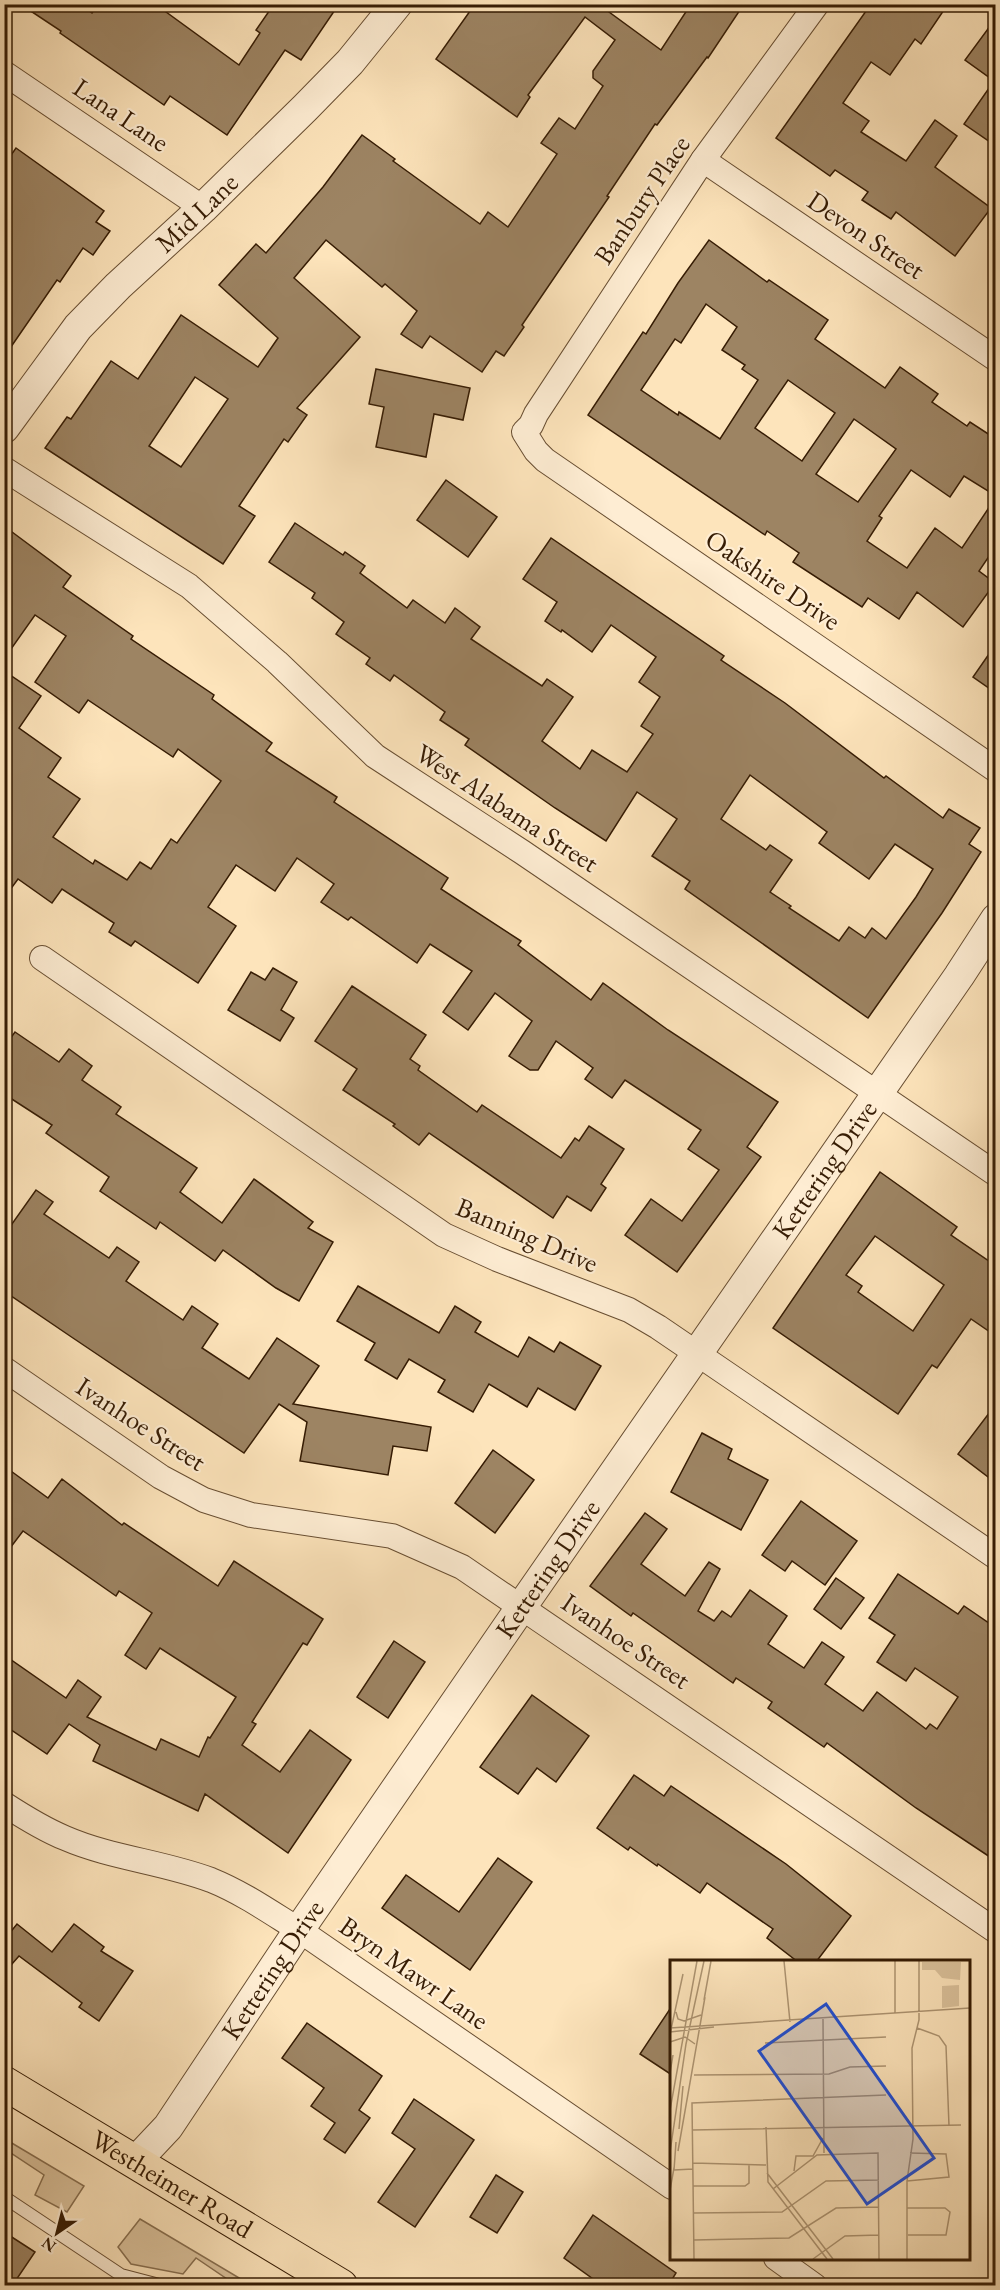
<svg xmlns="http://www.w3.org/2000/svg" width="1000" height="2290" viewBox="0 0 1000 2290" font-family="'EB Garamond',serif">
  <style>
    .green { fill: #dbc29c; stroke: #886f50; stroke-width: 1.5 }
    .building { fill: #9d8463; stroke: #361c04; stroke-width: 1.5; fill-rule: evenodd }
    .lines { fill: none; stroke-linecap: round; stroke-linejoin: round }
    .service-casing { stroke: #684e32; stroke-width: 14 }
    .minor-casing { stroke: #684e32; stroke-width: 26 }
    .tertiary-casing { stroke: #684e32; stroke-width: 32 }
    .primary-casing { stroke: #361c04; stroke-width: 35 }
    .service { stroke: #feedd3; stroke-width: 12 }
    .minor { stroke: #feedd3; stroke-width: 24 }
    .tertiary { stroke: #feedd3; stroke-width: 30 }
    .primary { stroke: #fde4bb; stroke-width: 33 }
    .labels { text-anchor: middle; stroke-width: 4.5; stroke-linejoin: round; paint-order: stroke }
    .street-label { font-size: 27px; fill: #361c04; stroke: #feedd3 }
    .inset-road { fill: none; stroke: #ad9472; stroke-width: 1.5 }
    .view { fill: #1d4ed8; fill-opacity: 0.15; stroke: #1d4ed8; stroke-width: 3 }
    .inset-edge { fill: none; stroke: #361c04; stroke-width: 3 }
  </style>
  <rect width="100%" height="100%" fill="#fde4bb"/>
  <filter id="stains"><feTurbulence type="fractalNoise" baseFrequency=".00333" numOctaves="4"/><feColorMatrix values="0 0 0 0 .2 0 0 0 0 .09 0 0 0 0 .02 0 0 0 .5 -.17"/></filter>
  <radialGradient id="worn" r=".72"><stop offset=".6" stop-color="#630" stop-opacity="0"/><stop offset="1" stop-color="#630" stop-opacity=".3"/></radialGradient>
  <g class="green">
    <polygon points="5,2139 84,2186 67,2212 35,2195 44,2175 5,2149"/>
    <polygon points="140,2219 251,2285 236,2285 196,2258 183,2274 131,2264 118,2247"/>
  </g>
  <g class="building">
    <polygon points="20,4 80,4 92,13 98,4 155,4 239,65 260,33 256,30 274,4 339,4 301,60 285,50 227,135 170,96 164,105 60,33 61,31"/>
    <path d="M475,4H598L661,50L691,4H744L708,58L707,57L657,125L655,124L607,196L609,197L522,325L524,327L504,356L496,351L482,372L430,336L422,348L401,334L417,311L385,284L382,287L326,240L294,278L360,337L297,408L307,415L288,442L284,439L239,506L255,516L223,564L45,448L67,417L71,419L111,361L138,379L181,315L258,367L278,338L219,285L256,244L266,253L323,187L362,135L395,159L393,161L480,224L488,212L508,227L557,154L541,143L559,118L575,129L603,86L593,78V71L615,40L585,17L528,95L530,97L517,117L436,59ZM195,377L228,399L181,467L149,446Z"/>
    <polygon points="871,4 948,4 921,44 915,39 890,75 871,62 843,103 869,121 861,132 906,161 935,120 957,136 935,167 991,208 955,256 896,212 891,219 862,200 868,192 835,170 830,176 776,138"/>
    <polygon points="996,18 996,146 964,124 994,81 965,60"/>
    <polygon points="16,148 104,211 96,222 110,231 93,255 83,248 60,282 57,280 4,357 4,165"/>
    <path d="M709,240L767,282L769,280L828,320L815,339L885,388L900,367L938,394L932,402L967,426L970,422L996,439V496L964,476L950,497L911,470L879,516L882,518L867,541L907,568L935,528L962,548L996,497V546L979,571L995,583L963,627L917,592L899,619L868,598L862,607L793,562L799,553L767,531L765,535L588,415L643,332L646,334L678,283ZM706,304L737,327L722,350L745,365L742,369L758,380L720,439L679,412L678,415L641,390L675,339L681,343ZM788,380L835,413L802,461L755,428ZM854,419L896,449L858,502L816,474Z"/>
    <polygon points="376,369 470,388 463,420 434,414 426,457 376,447 384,407 369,404"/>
    <polygon points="446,480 497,517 468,557 417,520"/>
    <path d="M295,523L343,555L345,552L365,566L360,573L407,608L413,600L445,623L455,608L480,627L471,639L542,686L547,679L573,697L542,741L580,769L592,750L627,772L653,734L641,726L660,697L639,682L656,657L611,625L592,652L562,630L561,632L545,621L557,602L523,579L551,538L724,656L721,660L785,703L884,778L886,776L943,818L949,809L980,828L969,844L981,852L942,913L868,1018L685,889L690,881L652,856L677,819L637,792L606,841L555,808L465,745L469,739L440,720L445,712L394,675L390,681L366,664L370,658L336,634L344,622L312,598L315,593L269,562ZM750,775L827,832L819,843L869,879L895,844L933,869L916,897L886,939L872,928L865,938L849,927L839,941L789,908L791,906L770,892L792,860L770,845L766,850L721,819Z"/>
    <polygon points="4,526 71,576 63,587 133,636 131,639 214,695 212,699 272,743 266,751 337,797 334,802 448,878 441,889 521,941 518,945 591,1000 603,983 668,1030 778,1102 747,1147 761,1157 677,1272 625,1235 651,1199 682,1221 719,1170 688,1149 701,1130 625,1080 612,1098 585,1079 593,1068 556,1041 538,1070 530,1070 509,1056 532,1021 495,993 468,1030 443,1012 472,971 430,944 417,963 351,917 348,920 321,902 334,884 297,858 275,891 236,865 208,907 236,926 198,983 135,941 131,946 109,932 114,923 62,889 52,903 18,879 4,898 4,671 41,696 19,728 61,758 48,777 80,799 53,837 93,864 95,860 127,880 140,862 151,869 171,839 177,843 221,781 178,749 173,757 88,700 79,713 35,682 66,636 35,615 4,659"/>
    <polygon points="996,644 996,693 973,677"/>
    <polygon points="273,968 297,982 281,1010 294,1018 280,1041 228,1010 251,972 265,980"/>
    <polygon points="352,986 426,1035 410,1059 420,1066 418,1070 477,1112 482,1105 561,1158 575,1138 579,1141 589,1126 624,1149 601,1184 606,1188 591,1211 567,1196 553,1218 429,1133 419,1145 393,1126 395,1124 343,1090 357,1069 315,1041"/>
    <polygon points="15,1032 59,1062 69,1049 92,1066 82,1080 121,1107 116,1114 197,1168 180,1192 222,1223 254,1179 313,1222 308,1228 333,1242 299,1301 276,1288 223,1250 215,1261 160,1222 156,1229 100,1191 109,1177 46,1133 52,1125 4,1094 4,1047"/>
    <path d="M880,1172L957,1227L951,1235L996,1266V1336L971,1319L937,1368L932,1365L898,1414L773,1328ZM875,1236L944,1285L913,1331L858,1292L862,1286L846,1275Z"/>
    <polygon points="36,1190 53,1202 44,1214 109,1258 117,1247 139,1262 126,1281 183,1320 192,1306 218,1324 202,1348 249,1379 277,1338 319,1366 293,1404 431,1427 427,1451 393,1446 388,1475 300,1461 307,1422 279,1404 244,1453 70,1336 4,1291 4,1218 12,1224"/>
    <polygon points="358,1286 439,1333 455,1306 481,1322 475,1332 518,1357 529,1337 554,1352 560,1342 601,1366 575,1410 538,1388 527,1407 489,1384 473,1412 438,1392 445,1380 409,1359 397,1379 365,1360 375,1343 337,1321"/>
    <polygon points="996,1404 996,1483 958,1454"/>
    <polygon points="702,1433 732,1449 728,1459 768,1480 741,1530 671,1492"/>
    <polygon points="493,1450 534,1480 495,1533 455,1503"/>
    <polygon points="4,1466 48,1498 62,1479 122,1525 124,1523 218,1586 234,1561 323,1619 307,1645 303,1643 252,1722 256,1724 242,1745 280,1772 310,1730 351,1760 288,1853 205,1794 198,1811 93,1761 100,1745 69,1724 47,1754 4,1725 4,1655 66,1698 78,1680 101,1697 87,1717 156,1750 161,1739 199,1757 208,1737 210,1738 236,1697 160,1648 146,1669 125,1655 152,1613 119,1591 116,1596 23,1531 4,1556"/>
    <polygon points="801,1501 857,1541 825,1585 792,1561 785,1571 762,1555"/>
    <polygon points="645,1513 667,1529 641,1564 685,1596 709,1562 720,1569 698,1611 714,1621 722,1611 731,1617 750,1590 787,1616 768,1644 804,1668 822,1642 844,1657 825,1684 863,1711 877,1692 926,1729 930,1724 937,1729 958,1697 915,1668 906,1681 877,1662 895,1635 869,1618 898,1574 958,1614 964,1606 996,1628 996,1861 916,1808 827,1743 824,1747 768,1708 772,1702 736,1678 733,1683 633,1613 631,1616 590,1586"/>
    <polygon points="836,1578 864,1598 841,1629 814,1609"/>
    <polygon points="394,1641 425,1662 388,1718 357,1697"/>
    <polygon points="532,1695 589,1736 556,1782 537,1768 518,1794 480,1767"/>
    <polygon points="634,1775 664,1796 671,1786 786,1864 851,1916 816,1962 798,1962 767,1938 773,1929 707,1883 700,1893 658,1864 657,1866 630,1847 628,1850 597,1828"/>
    <polygon points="498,1858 532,1882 470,1970 382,1908 406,1875 459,1912"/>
    <polygon points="17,1924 52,1952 74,1924 104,1947 101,1951 133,1971 99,2021 79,2007 82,2003 19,1956 4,1973 4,1940"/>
    <polygon points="672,2006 672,2075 640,2054"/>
    <polygon points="307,2023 382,2076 359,2110 370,2118 345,2153 324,2139 335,2123 311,2106 324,2088 282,2058"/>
    <polygon points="414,2099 474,2140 415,2227 378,2202 415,2149 392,2133"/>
    <polygon points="496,2175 523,2192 497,2233 470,2217"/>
    <polygon points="593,2215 676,2273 668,2286 603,2286 564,2258"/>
    <polygon points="4,2232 35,2252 12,2286 4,2286"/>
  </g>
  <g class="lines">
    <g class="service-casing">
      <polyline id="service" points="4,2197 121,2275 163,2286"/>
    </g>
    <g class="minor-casing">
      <g id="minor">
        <polyline points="817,4 703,160 536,414 531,425 524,432 536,451 545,460 996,770"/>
        <polyline points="4,73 203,208"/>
        <polyline points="703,160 996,359"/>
        <polyline points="4,469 189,586 277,662 375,756 522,852 996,1174"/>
        <polyline points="42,958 444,1235 497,1259 629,1310 658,1327 996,1557"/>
        <polyline points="4,1369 161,1477 204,1500 251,1515 392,1536 462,1567 996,1931"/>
        <path d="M4,1804C24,1817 43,1829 65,1838C111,1858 163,1862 211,1880C243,1893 270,1912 299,1930L672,2187"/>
        <polyline points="776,2258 815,2286"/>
      </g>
    </g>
    <g class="tertiary-casing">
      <g id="tertiary">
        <path id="s1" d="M4,428L78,327L118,286L203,208L305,108L350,62L397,4"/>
        <path id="s2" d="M135,2162L168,2127L299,1930L522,1606L959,976L996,919"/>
      </g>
    </g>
    <g class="primary-casing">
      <g id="primary">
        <path id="s3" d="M4,2083L341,2286"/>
      </g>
    </g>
    <use href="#service" class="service"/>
    <use href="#minor" class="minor"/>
    <use href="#tertiary" class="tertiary"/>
    <use href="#primary" class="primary"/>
  </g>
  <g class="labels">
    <g class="street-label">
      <text transform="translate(121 115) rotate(34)" y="9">Lana Lane</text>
      <text transform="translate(642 200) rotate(-56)" y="9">Banbury Place</text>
      <text dy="9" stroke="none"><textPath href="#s1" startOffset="290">Mid Lane</textPath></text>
      <text transform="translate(866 235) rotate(34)" y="9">Devon Street</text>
      <text transform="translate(773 580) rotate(34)" y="9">Oakshire Drive</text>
      <text transform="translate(507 808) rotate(33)" y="9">West Alabama Street</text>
      <text dy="9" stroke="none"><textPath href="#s2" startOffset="1209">Kettering Drive</textPath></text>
      <text transform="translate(527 1235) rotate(23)" y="9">Banning Drive</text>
      <text transform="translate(141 1424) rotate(33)" y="9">Ivanhoe Street</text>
      <text dy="9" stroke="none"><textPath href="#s2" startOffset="723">Kettering Drive</textPath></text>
      <text transform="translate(626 1641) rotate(34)" y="9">Ivanhoe Street</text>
      <text dy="9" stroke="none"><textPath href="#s2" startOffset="237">Kettering Drive</textPath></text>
      <text transform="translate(414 1973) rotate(35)" y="9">Bryn Mawr Lane</text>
      <text dy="9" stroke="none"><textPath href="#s3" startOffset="196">Westheimer Road</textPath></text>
    </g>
  </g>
  <g transform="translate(670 1960)">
    <rect width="300" height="300" fill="#fde4bb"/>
    <path d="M252,2H291L290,20L272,18L265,10H252ZM289,25V46L272,48V26Z" fill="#dbc29c"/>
    <path class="inset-road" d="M114,1L120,62M225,1V54M34,40L41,1M6,52L8,59L14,61L31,55M153,59L154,193M0,68L300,48M247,68L269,76L276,86L279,166M0,72L44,67M0,74L13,14M0,82L15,77L25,84M95,83L216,77M0,113L3,95M24,115L159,114L180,107L216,106M0,150L27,1M96,167L98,222L157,299M9,169L13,126M22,170L291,165M8,191L35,37M0,192L16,84L34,1M23,203L96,205M4,210L23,209M4,210L6,182M124,211L126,196H143L153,178M97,213L163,299M237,221L279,217L276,194L240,193M23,226H75L79,223V205M103,229L147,195L208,193L209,299M0,230L4,208M237,248H275L280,252L276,275H238M23,253L112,252L156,221L209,220M24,280L119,278L166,248L208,247M24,299L22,143L216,135M143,299L175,276L209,275M237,299V221L243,179L242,88L249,60V1"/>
    <path class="view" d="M156,44L264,198L197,244L89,91Z"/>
    <rect width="300" height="300" class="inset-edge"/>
  </g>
  <rect width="1000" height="2290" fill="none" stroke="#fde4bb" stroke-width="24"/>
  <rect x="6" y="6" width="988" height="2278" fill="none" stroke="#361c04" stroke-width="3"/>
  <rect x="12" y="12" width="976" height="2266" fill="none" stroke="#361c04" stroke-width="1.5"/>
  <g transform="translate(57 2233) rotate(215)" stroke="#feedd3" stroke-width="4.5" paint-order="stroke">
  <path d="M0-4.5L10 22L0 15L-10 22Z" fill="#361c04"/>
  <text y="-9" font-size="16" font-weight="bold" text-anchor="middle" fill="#361c04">N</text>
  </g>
  <rect width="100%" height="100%" filter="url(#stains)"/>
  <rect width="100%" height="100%" fill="url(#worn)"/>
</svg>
